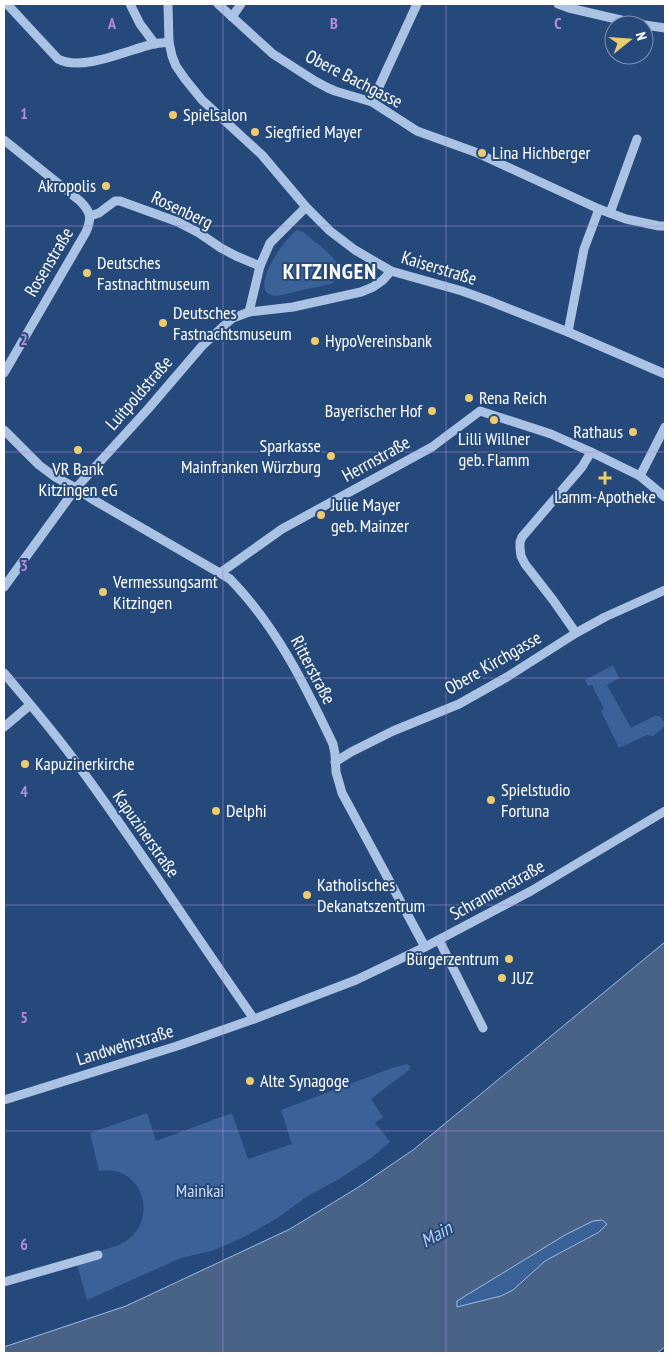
<svg xmlns="http://www.w3.org/2000/svg" width="669" height="1357" viewBox="0 0 669 1357" font-family="'PT Sans Narrow',sans-serif">
  <style>
    .green { fill: #3a6298 }
    .water { fill: #486387; stroke: #9fbde4; fill-rule: evenodd }
    .lines { fill: none; stroke-linecap: round; stroke-linejoin: round }
    .minor { stroke: #aac3e4; stroke-width: 9 }
    .grid { fill: none; stroke: #b68bdc; stroke-width: 1; stroke-opacity: 0.55 }
    .poi-dot { fill: #edcc70; stroke: #26497b; stroke-width: 2 }
    .labels { text-anchor: middle; stroke-width: 4; stroke-linejoin: round; paint-order: stroke }
    .street-label { font-size: 18px; fill: #fff; stroke: #26497b }
    .poi-label { font-size: 18px; fill: #fff; stroke: #26497b; text-anchor: start }
    .park-label { font-size: 18px; fill: #cdddf3; stroke: #26497b }
    .water-label { font-size: 19px; font-style: italic; fill: #b5cdec; stroke: #26497b }
    .district-label { font-size: 22px; font-weight: bold; letter-spacing: 1px; fill: #fff; stroke: #26497b }
    .grid-label { font-size: 16px; text-anchor: middle; font-weight: bold; fill: #b68bdc; stroke: #26497b; stroke-width: 4; stroke-linejoin: round; paint-order: stroke }
  </style>
  <rect width="100%" height="100%" fill="#26497b"/>
  <g class="green">
    <path d="M297,230L303,232C309,237 334,256 336,262C337,268 336,277 334,282L330,284L276,296C245,294 284,239 297,230Z"/>
    <polygon points="613,665 619,678 607,685 631,728 655,716 660,716 665,724 662,729 653,736 647,735 619,748 601,711 604,709 592,685 588,686 585,680"/>
    <path d="M407,1064L410,1066L409,1070L371,1099L383,1117L375,1123L390,1142L371,1158L339,1179L306,1197L279,1217L246,1236L231,1243L211,1251L181,1258L87,1300L75,1257C90,1253 119,1248 130,1238C153,1219 146,1178 115,1171C110,1170 105,1170 99,1171L90,1133L147,1113L156,1141L232,1113L248,1159L292,1144L281,1110L392,1068Z"/>
    <polygon points="602,1220 607,1224 599,1231 545,1261 513,1290 501,1296 457,1307 457,1301 565,1235 593,1221"/>
  </g>
  <path class="water" d="M665,942V1347L657,1353H4V1347L126,1306L290,1229L357,1188L413,1150ZM602,1220L607,1224L599,1232L545,1261L513,1290L501,1296L457,1307V1301L565,1235L593,1221Z"/>
  <g class="lines">
    <g class="minor">
      <path d="M7,4L58,59C82,72 128,50 153,44C158,43 164,43 169,42"/>
      <polyline points="130,4 140,24 155,44"/>
      <polyline points="168,4 169,42 172,56 176,66 185,79 202,100 262,155 306,207 330,231 355,250 391,271 462,291 487,300 568,332 665,374"/>
      <polyline points="218,4 273,54 315,81 328,88 335,91 372,102 417,131 475,152 599,209 626,219 659,226 665,226"/>
      <polyline points="558,4 569,8 638,24 665,28"/>
      <polyline points="232,17 241,4"/>
      <polyline points="372,102 417,4"/>
      <path d="M4,140L80,201C91,212 92,218 86,232L4,373"/>
      <polyline points="610,213 637,139"/>
      <polyline points="90,216 99,213 115,201 120,201 178,222 199,233 221,248 236,256 260,266"/>
      <polyline points="249,312 260,266 270,243 306,207"/>
      <polyline points="568,332 584,249 599,209"/>
      <path d="M4,430L39,465L55,477L76,488L92,499L230,579C276,626 305,685 333,744L335,754L336,772L342,793L425,947"/>
      <polyline points="640,476 665,427"/>
      <polyline points="220,573 282,529 432,447 480,411 551,434 591,452 640,476 665,497"/>
      <polyline points="4,587 76,488 148,409 202,346 228,322 233,318 249,312 293,307 361,292 373,287 383,280 391,271"/>
      <polyline points="576,633 553,600 525,564 521,556 520,548 520,542 522,537 582,467 591,452"/>
      <path d="M4,673C29,703 55,733 78,765C139,848 195,935 254,1019"/>
      <polyline points="4,727 30,705"/>
      <polyline points="335,762 351,752 393,731 459,704 507,677 576,633 605,617 665,590"/>
      <polyline points="439,940 483,1028"/>
      <polyline points="4,1100 177,1046 254,1019 356,980 425,947 531,891 665,811"/>
      <polyline points="4,1282 98,1255"/>
    </g>
  </g>
  <path class="grid" d="M223,4V1353M446,4V1353M4,226H665M4,452H665M4,678H665M4,905H665M4,1131H665"/>
  <g class="poi-dot">
    <circle cx="173" cy="115" r="5"/>
    <circle cx="255" cy="132" r="5"/>
    <circle cx="482" cy="153" r="5"/>
    <circle cx="106" cy="186" r="5"/>
    <circle cx="87" cy="273" r="5"/>
    <circle cx="163" cy="323" r="5"/>
    <circle cx="315" cy="341" r="5"/>
    <circle cx="469" cy="398" r="5"/>
    <circle cx="432" cy="411" r="5"/>
    <circle cx="494" cy="420" r="5"/>
    <circle cx="633" cy="432" r="5"/>
    <circle cx="78" cy="450" r="5"/>
    <circle cx="331" cy="456" r="5"/>
    <path d="M602.5 470.5h5v5h5v5h-5v5h-5v-5h-5v-5h5z"/>
    <circle cx="321" cy="515" r="5"/>
    <circle cx="103" cy="592" r="5"/>
    <circle cx="25" cy="764" r="5"/>
    <circle cx="491" cy="800" r="5"/>
    <circle cx="216" cy="811" r="5"/>
    <circle cx="307" cy="895" r="5"/>
    <circle cx="509" cy="959" r="5"/>
    <circle cx="502" cy="978" r="5"/>
    <circle cx="250" cy="1081" r="5"/>
  </g>
  <g class="labels">
    <g class="street-label">
      <text transform="translate(354 79) rotate(27)" y="6">Obere Bachgasse</text>
      <text transform="translate(182 210) rotate(25)" y="6">Rosenberg</text>
      <text transform="translate(49 262) rotate(-59)" y="6">Rosenstraße</text>
      <text transform="translate(439 268) rotate(17)" y="6">Kaiserstraße</text>
      <text transform="translate(139 393) rotate(-49)" y="6">Luitpoldstraße</text>
      <text transform="translate(376 459) rotate(-29)" y="6">Herrnstraße</text>
      <text transform="translate(493 663) rotate(-30)" y="6">Obere Kirchgasse</text>
      <text transform="translate(313 670) rotate(62)" y="6">Ritterstraße</text>
      <text transform="translate(146 834) rotate(55)" y="6">Kapuzinerstraße</text>
      <text transform="translate(497 890) rotate(-29)" y="6">Schrannenstraße</text>
      <text transform="translate(125 1045) rotate(-17)" y="6">Landwehrstraße</text>
    </g>
    <g class="poi-label">
      <text x="183" y="121">Spielsalon</text>
      <text x="265" y="138">Siegfried Mayer</text>
      <text x="492" y="159">Lina Hichberger</text>
      <text x="96" y="192" text-anchor="end">Akropolis</text>
      <text x="97" y="269">Deutsches<tspan x="97" dy="21">Fastnachtmuseum</tspan></text>
      <text x="173" y="319">Deutsches<tspan x="173" dy="21">Fastnachtsmuseum</tspan></text>
      <text x="325" y="347">HypoVereinsbank</text>
      <text x="479" y="404">Rena Reich</text>
      <text x="422" y="417" text-anchor="end">Bayerischer Hof</text>
      <text x="623" y="438" text-anchor="end">Rathaus</text>
      <text x="494" y="445" text-anchor="middle">Lilli Willner<tspan x="494" dy="21">geb. Flamm</tspan></text>
      <text x="321" y="452" text-anchor="end">Sparkasse<tspan x="321" dy="21">Mainfranken Würzburg</tspan></text>
      <text x="78" y="475" text-anchor="middle">VR Bank<tspan x="78" dy="21">Kitzingen eG</tspan></text>
      <text x="605" y="503" text-anchor="middle">Lamm-Apotheke</text>
      <text x="331" y="511">Julie Mayer<tspan x="331" dy="21">geb. Mainzer</tspan></text>
      <text x="113" y="588">Vermessungsamt<tspan x="113" dy="21">Kitzingen</tspan></text>
      <text x="35" y="770">Kapuzinerkirche</text>
      <text x="501" y="796">Spielstudio<tspan x="501" dy="21">Fortuna</tspan></text>
      <text x="226" y="817">Delphi</text>
      <text x="317" y="891">Katholisches<tspan x="317" dy="21">Dekanatszentrum</tspan></text>
      <text x="499" y="965" text-anchor="end">Bürgerzentrum</text>
      <text x="512" y="984">JUZ</text>
      <text x="260" y="1087">Alte Synagoge</text>
    </g>
    <g class="park-label">
      <text x="200" y="1197">Mainkai</text>
    </g>
    <g class="water-label">
      <text transform="translate(436 1234) rotate(-29)" y="7">Main</text>
    </g>
    <g class="district-label">
      <text x="330" y="279">KITZINGEN</text>
    </g>
  </g>
  <g class="grid-label">
    <text x="112" y="29">A</text>
    <text x="334" y="29">B</text>
    <text x="558" y="29">C</text>
    <text x="24" y="119">1</text>
    <text x="24" y="345">2</text>
    <text x="24" y="571">3</text>
    <text x="24" y="797">4</text>
    <text x="24" y="1023">5</text>
    <text x="24" y="1250">6</text>
  </g>
  <rect width="669" height="1357" fill="none" stroke="#ffffff" stroke-width="10"/>
  <g transform="translate(629 40) rotate(73)"><circle r="24" fill="#26497b" stroke="#7d92b0"/>
  <path d="M0-4L9 19L0 12L-9 19Z" fill="#edcc70"/>
  <text y="-8" font-size="14" font-weight="bold" text-anchor="middle" fill="#ffffff">N</text>
  </g>
</svg>
